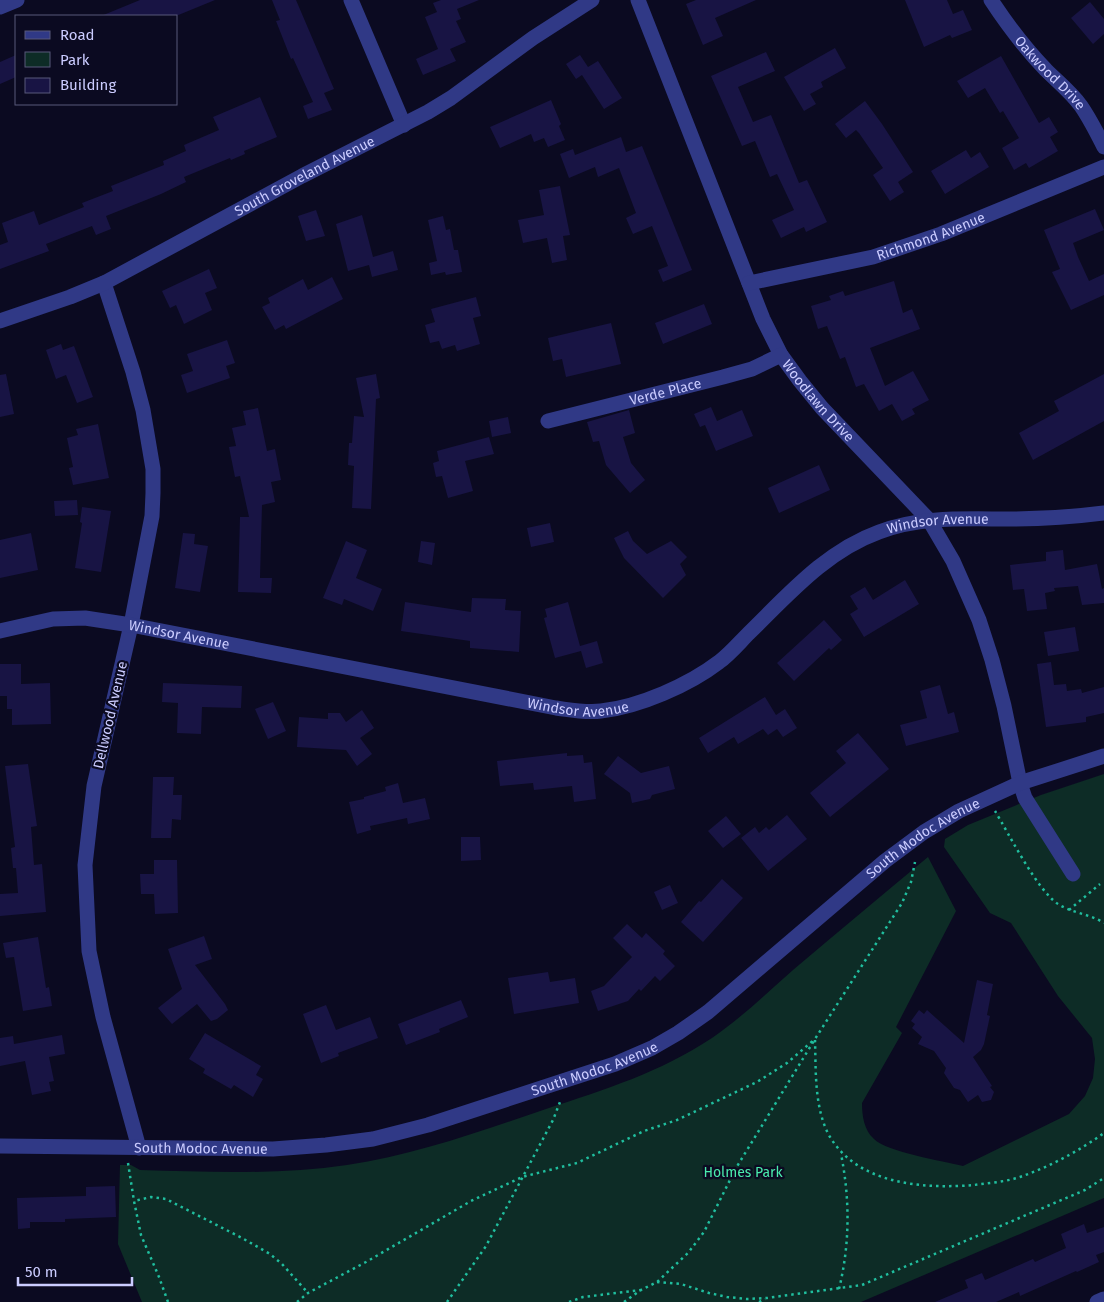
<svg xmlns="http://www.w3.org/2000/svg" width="1104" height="1302" viewBox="0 0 1104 1302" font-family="'Fira Sans',sans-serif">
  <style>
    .green { fill: #0d2c26 }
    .building { fill: #181444 }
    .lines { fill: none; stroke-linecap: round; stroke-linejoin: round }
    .path { stroke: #20be9e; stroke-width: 2.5; stroke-dasharray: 2.5 4; stroke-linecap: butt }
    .minor { stroke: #303986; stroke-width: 15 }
    .labels { text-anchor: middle; stroke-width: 4.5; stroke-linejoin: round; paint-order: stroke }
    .street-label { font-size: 14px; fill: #cbccff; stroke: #0b0a21 }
    .park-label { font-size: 14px; fill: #4aecad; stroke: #0b0a21 }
  </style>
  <rect width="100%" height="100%" fill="#0b0a21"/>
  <path class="green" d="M1104,774V1198L861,1302H142L118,1244L120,1165H131L140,1170C209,1172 278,1175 347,1165C415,1155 481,1131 546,1109C606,1089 659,1073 712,1038C741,1018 767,993 793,970C838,932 883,894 928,857L956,911L896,1027L902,1033L862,1103C862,1116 864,1130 874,1139C887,1152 943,1161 963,1166L1069,1114L1085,1096L1093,1078L1095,1059L1092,1038L1058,996L1011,923L990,913L944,847L945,839L968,825L1041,795Z"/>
  <g class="building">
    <polygon points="140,0 215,0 176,16 101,16"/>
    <polygon points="272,0 296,0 334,89 324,93 332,110 308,119 303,106 313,102 293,58 291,59 276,21 280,20"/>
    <polygon points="441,0 479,0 457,9 461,19 456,21 466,42 450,49 456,61 423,75 416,59 438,49 425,17 437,12 433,3"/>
    <polygon points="696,0 756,0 715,18 723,36 703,45 686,4"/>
    <polygon points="905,0 947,0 953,14 963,10 972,30 952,38 950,35 924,47"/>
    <polygon points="1090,2 1104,19 1104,34 1093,44 1071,18"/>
    <polygon points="835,48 846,68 821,82 823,87 810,94 816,104 804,111 784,77"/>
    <polygon points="766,52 775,71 738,87 753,122 771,115 799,183 807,180 827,222 806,232 804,227 781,238 772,220 794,210 777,174 770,177 755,141 742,146 711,76"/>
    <polygon points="16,55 16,77 0,84 0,62"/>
    <polygon points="580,55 588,67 598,61 622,98 604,109 582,75 576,79 566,64"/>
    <polygon points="1001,56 1039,123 1049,117 1058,132 1050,137 1058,151 1029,168 1026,163 1014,170 1002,148 1019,138 1003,111 1000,113 985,88 968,98 957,81"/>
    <polygon points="260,97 277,137 244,151 245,154 231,160 230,158 184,177 186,182 161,194 106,216 111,229 96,235 92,226 46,244 49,251 0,269 0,245 8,242 2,223 34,211 39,225 84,207 82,203 113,191 111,186 164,165 163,161 186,151 184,145 219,130 213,117"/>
    <polygon points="551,100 561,124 559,126 565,140 548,147 544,138 534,142 531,134 500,148 490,127"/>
    <polygon points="865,101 882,124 913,172 898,182 904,192 890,201 873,175 883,168 859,133 856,130 846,138 835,124"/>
    <polygon points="621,137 626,152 642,146 692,270 663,282 658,270 668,266 652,226 633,234 626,218 636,213 619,168 598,177 595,167 569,178 560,154 573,149 575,155"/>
    <polygon points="966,150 971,158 980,152 989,167 945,194 931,171"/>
    <polygon points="560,186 570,235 563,236 567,260 552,263 547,238 523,243 518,220 544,215 539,190"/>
    <polygon points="1095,209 1104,230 1073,243 1078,257 1089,281 1104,274 1104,295 1071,310 1052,272 1060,269 1044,230"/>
    <polygon points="316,210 325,236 306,241 298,216"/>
    <polygon points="362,215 373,257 393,251 398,270 372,277 369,265 348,271 336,224"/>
    <polygon points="443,216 446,230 450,229 454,250 458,250 462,272 446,275 445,272 431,275 429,263 437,261 428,220"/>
    <polygon points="209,269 217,288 205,293 212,310 184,324 176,305 170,308 162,291"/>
    <polygon points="332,277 343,299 286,329 284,325 275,330 262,307 270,303 268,298 303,279 308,290"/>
    <polygon points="894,281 903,313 912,309 920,329 870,348 885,386 913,371 929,400 912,409 915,414 902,421 892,404 879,411 864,384 856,387 845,357 840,359 827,326 818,329 811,306 831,300 829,296 843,291 845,296"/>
    <polygon points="476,297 481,316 473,318 480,344 457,351 455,345 442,349 439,341 430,343 425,325 435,322 431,309"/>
    <polygon points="704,304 712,324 663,344 655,323"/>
    <polygon points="611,323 621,364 566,377 562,359 553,361 548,338"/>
    <polygon points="227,340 235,363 226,366 230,378 187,393 181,375 193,371 187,354"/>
    <polygon points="61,344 63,350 74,346 93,397 77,403 66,375 56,379 46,350"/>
    <polygon points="6,374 14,414 0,417 0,375"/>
    <polygon points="376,374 380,398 376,399 371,509 352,508 354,466 348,465 349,443 352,443 354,416 364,417 356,378"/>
    <polygon points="1104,374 1104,421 1033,460 1019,433 1059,411 1054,401"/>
    <polygon points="711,407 717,421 742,410 753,436 716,451 705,425 700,427 694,414"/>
    <polygon points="258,408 267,451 275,449 281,480 271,482 275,502 262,505 260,578 272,578 271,593 238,592 240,517 249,517 240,476 235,477 229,447 236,446 232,428 246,425 243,411"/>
    <polygon points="629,410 635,433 623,437 631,463 645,480 630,493 606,465 599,441 593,442 587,422"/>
    <polygon points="508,417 511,433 492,437 489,421"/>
    <polygon points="98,424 109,478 73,485 69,468 73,467 67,438 78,435 76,429"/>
    <polygon points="489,437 494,454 465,461 473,491 448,498 442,476 436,477 433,463 439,461 437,451"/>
    <polygon points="819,465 830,490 779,513 768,488"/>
    <polygon points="77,500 78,515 55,516 54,501"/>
    <polygon points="82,507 111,511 101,572 75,568 82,523 80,522"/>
    <polygon points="550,523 554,542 531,547 527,528"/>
    <polygon points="628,531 633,541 647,554 671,541 687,557 680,564 686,575 663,598 624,558 614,538"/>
    <polygon points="31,533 38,570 0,578 0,540"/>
    <polygon points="183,533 195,534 194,544 208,546 200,592 175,588"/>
    <polygon points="346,541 367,550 356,578 382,589 373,611 344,599 342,605 323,598"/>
    <polygon points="421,541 435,543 432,565 418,562"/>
    <polygon points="1063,550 1065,570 1097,564 1102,589 1104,588 1104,603 1082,605 1078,586 1054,588 1055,591 1045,593 1047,609 1027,611 1024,589 1013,590 1010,565 1046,561 1046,552"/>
    <polygon points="905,580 919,604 864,637 850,614 858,609 850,596 865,587 873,600"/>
    <polygon points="472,598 506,599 505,610 521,611 519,652 470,648 470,641 401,631 405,602 471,612"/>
    <polygon points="568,602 580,646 597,641 603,663 586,668 581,651 555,658 544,618 547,617 545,609"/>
    <polygon points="824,620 842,640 831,650 829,648 794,681 777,663"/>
    <polygon points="1075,627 1079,651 1048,656 1044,632"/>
    <polygon points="1051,662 1054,685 1066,684 1067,691 1081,689 1082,693 1104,687 1104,713 1086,717 1086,722 1046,727 1037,664"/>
    <polygon points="0,664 21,664 21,684 50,683 51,724 12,725 12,709 7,709 7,696 0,696"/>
    <polygon points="163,683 242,686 241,708 202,707 201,734 177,733 178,703 162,702"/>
    <polygon points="940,685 948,714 954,712 959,732 906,746 900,725 927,718 920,691"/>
    <polygon points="765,697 776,715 785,709 797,728 783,737 777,729 768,735 763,729 738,744 734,737 708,753 699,738"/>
    <polygon points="273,702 286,731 268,739 255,709"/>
    <polygon points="362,710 374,728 360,738 372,754 357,766 346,750 297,747 299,717 328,719 328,713 340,713 346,722"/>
    <polygon points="858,733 889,769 830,817 810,793 846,763 836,751"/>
    <polygon points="567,753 567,756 583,755 584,763 592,762 596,799 574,802 572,786 534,790 533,783 500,786 497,761"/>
    <polygon points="618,756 641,773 669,766 675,789 652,795 650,799 632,803 630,793 604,774"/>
    <polygon points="28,764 37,826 31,827 34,865 42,864 46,912 0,916 0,894 18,893 16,868 13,868 11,848 15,847 5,766"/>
    <polygon points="153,777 174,777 173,795 182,795 181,820 172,819 171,838 151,838"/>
    <polygon points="398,783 403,803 425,798 430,819 408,824 407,818 370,826 371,830 357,834 349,802 364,799 364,797 386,791 385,787"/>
    <polygon points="787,815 807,839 768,871 741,838 755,827 759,833 766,827 769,830"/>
    <polygon points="726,816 741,834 723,848 708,831"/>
    <polygon points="461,837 480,837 481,860 461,861"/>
    <polygon points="154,860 177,860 178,913 155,914 154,894 141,894 140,874 154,874"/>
    <polygon points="722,879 743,898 703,942 681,922 699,901 701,902"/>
    <polygon points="670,885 678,903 662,910 654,892"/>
    <polygon points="627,924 642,938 646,933 665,951 663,954 675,966 660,981 655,976 641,991 639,989 628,1001 598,1011 591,991 604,986 632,957 613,938"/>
    <polygon points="204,936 212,959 195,965 225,1004 228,1010 217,1019 211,1021 197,1004 172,1024 158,1008 182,989 168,949"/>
    <polygon points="38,937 46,988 49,987 52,1006 23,1011 14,957 6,958 3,943"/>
    <polygon points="548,972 550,982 575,978 579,1003 514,1014 508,978"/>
    <polygon points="977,980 993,984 987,1015 990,1016 984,1044 981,1050 973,1057 992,1086 990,1087 994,1092 991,1100 982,1102 978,1095 968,1102 960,1090 954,1088 944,1073 946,1068 934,1051 918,1044 922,1037 912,1028 915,1024 911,1021 919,1010 924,1014 927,1010 964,1043"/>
    <polygon points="461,1000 468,1017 439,1029 440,1032 406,1045 398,1024"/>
    <polygon points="326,1005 336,1030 370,1017 378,1038 338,1053 339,1056 321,1063 303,1014"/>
    <polygon points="205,1033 261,1066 256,1075 263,1079 253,1097 234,1085 231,1089 203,1073 205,1069 189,1059"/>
    <polygon points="62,1035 65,1054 49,1057 54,1081 49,1082 51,1091 32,1095 25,1061 0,1066 0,1038 13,1036 14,1044"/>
    <polygon points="115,1186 116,1217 65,1219 65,1222 30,1222 30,1228 18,1229 17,1198 86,1196 86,1187"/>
    <polygon points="1084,1224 1087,1233 1104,1227 1104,1252 1096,1255 1099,1262 1077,1272 1076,1271 1020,1296 1019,1292 996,1302 935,1302 968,1288 965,1280 982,1273 985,1280 1033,1259 1035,1262 1066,1248 1061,1234"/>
  </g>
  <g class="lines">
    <g class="path">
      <path d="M995,811C1009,834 1037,890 1058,904C1072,913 1090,914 1104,923"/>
      <polyline points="1069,910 1100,884"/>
      <path d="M815,1040C816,1071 814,1109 830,1137C859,1185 924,1189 974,1185C989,1183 1005,1182 1020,1177C1049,1167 1079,1151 1104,1133"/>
      <polyline points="128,1163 134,1201"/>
      <polyline points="657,1282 681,1284 709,1293 727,1297 747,1299 767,1298 862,1285 1085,1190 1104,1178"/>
      <path d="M839,1289C850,1244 850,1199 841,1154"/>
      <polyline points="168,1302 159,1277 141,1235 134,1201 151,1197 166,1199 242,1238 270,1254 282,1264 308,1293"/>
      <polyline points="297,1302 308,1293 366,1262 471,1201 522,1177 577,1163 644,1131 677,1120 757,1082 787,1063 815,1039"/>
      <polyline points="447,1302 486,1246 553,1120 560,1102"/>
      <polyline points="569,1302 583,1297 641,1290"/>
      <polyline points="624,1302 641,1290 657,1282 688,1253 704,1232 736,1168 815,1039 902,903 911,882 915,862"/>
      <polyline points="759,1302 765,1299"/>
    </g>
    <g class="minor">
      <polyline points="351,0 404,125"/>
      <path id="s1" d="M638,0L763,319L781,355L800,381L822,408L929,520L953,561L979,620L992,660L1004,706L1020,783L1025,798L1073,874"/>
      <path id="s2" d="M991,0C1008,26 1025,48 1046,70C1058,82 1071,92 1081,106C1090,119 1097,133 1104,147"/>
      <polyline points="0,7 17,0"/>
      <polyline points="104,283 133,372 143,410 153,469 153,493 152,516 131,625 94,786 85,865 89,951 103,1017 139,1148"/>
      <path id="s3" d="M749,283L873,257L941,234L1104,167"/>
      <path id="s4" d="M0,321L70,297L104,283L302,176L428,112L451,98L533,38L592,0"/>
      <path id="s5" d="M548,421L723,377L752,369L781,355"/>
      <path id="s6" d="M0,631L53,619L85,618L131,625L556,708C571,710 586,713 601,711C639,707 689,685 719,662C730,654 739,643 749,633C788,595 826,551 879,532C921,516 965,519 1010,519C1041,519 1073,517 1104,513"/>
      <path id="s7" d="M0,1146L273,1149L326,1145L373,1139L428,1125L615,1064L652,1048L678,1033L708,1012L885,861L924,832L959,811L1020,783L1104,756"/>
      <polyline points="1097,1302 1104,1299"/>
    </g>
  </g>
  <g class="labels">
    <g class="street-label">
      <text dy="5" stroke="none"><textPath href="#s2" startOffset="94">Oakwood Drive</textPath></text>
      <text dy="5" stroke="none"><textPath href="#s4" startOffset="338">South Groveland Avenue</textPath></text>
      <text dy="5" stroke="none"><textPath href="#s3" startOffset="188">Richmond Avenue</textPath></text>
      <text dy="5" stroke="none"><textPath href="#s5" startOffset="121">Verde Place</textPath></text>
      <text dy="5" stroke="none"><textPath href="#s1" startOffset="442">Woodlawn Drive</textPath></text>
      <text dy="5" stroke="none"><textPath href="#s6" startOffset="1008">Windsor Avenue</textPath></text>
      <text dy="5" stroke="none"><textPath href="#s6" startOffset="182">Windsor Avenue</textPath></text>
      <text dy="5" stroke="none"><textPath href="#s6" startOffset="588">Windsor Avenue</textPath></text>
      <text transform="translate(110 715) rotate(-77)" y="5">Dellwood Avenue</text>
      <text dy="5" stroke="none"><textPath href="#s7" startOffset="1011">South Modoc Avenue</textPath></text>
      <text dy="5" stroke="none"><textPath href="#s7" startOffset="606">South Modoc Avenue</textPath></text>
      <text dy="5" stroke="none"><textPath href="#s7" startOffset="201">South Modoc Avenue</textPath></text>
    </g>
    <g class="park-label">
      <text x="743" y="1177">Holmes Park</text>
    </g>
  </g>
  <rect x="15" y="15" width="162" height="90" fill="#0b0a21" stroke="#58587a"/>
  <rect x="25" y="31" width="25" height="8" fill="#303986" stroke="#58587a"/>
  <text x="60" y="40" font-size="15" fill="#cbccff">Road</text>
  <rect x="25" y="52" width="25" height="15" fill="#0d2c26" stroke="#58587a"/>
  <text x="60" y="65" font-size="15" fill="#cbccff">Park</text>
  <rect x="25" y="78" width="25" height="15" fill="#181444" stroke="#58587a"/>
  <text x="60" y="90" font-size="15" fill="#cbccff">Building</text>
  <path d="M18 1277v8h114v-8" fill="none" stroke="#cbccff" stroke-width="2.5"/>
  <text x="25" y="1277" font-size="15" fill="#cbccff" stroke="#0b0a21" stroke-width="4" paint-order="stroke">50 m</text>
</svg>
